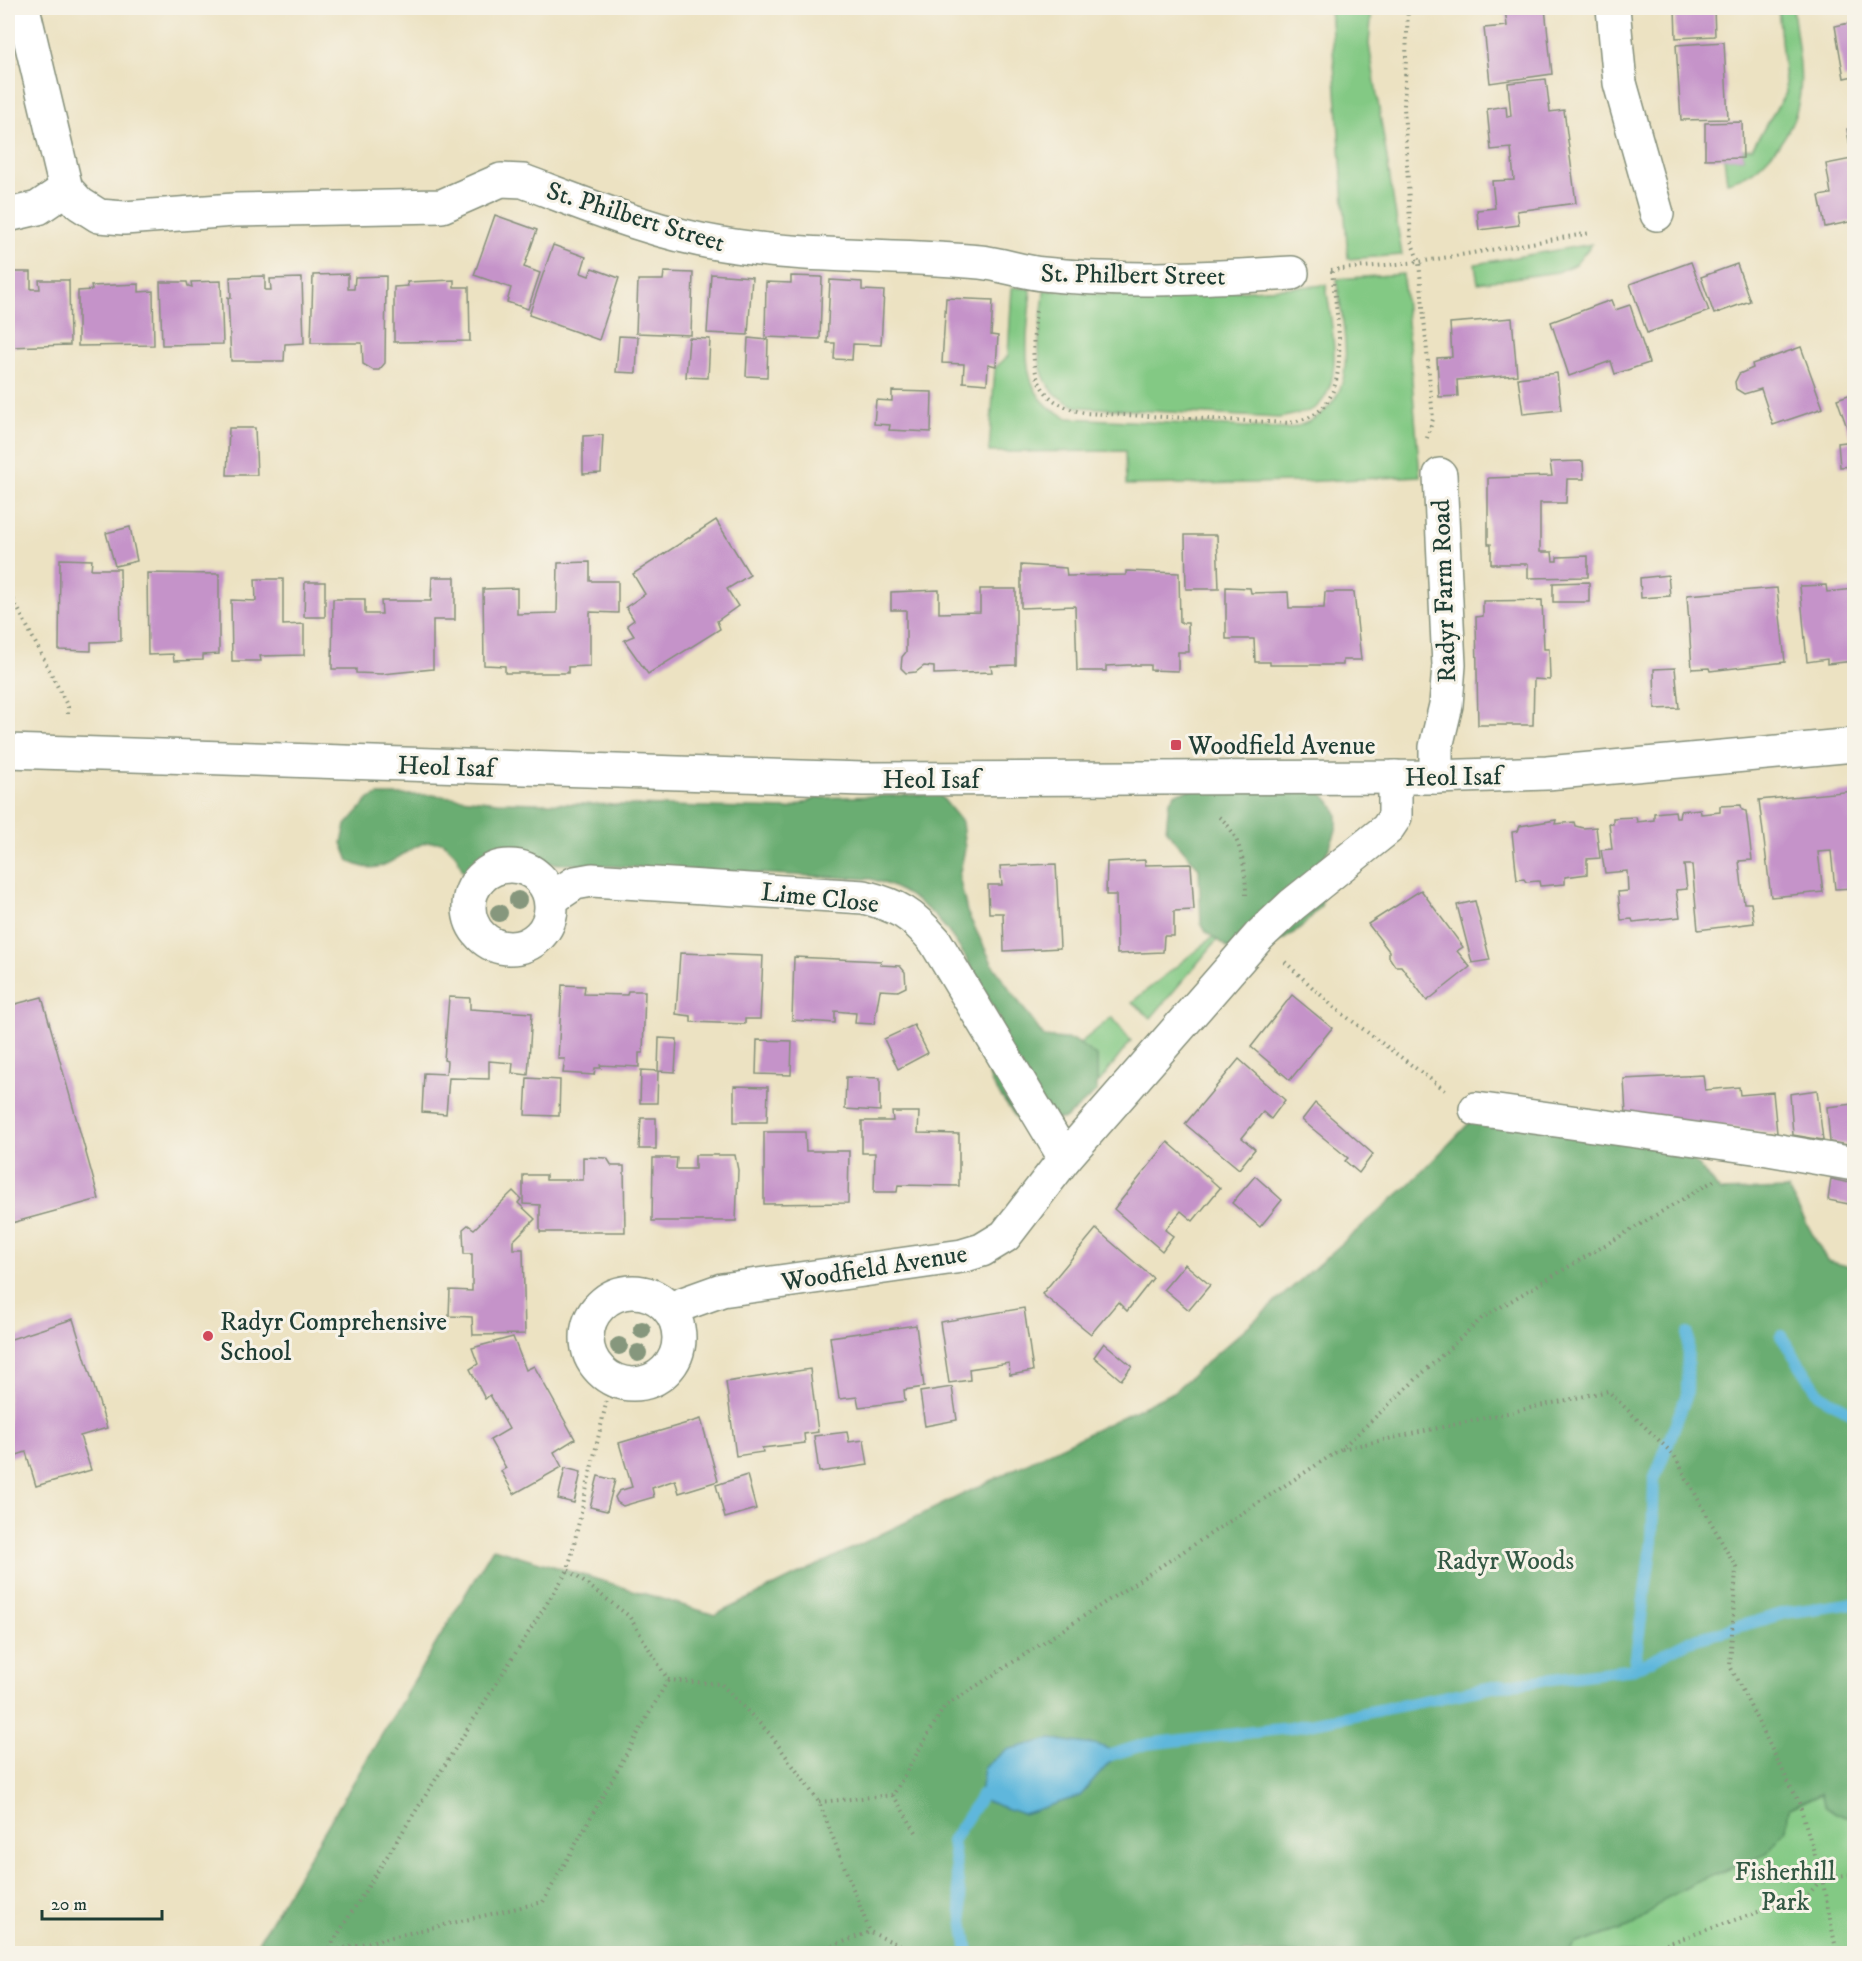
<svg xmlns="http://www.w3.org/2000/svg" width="1862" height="1961" viewBox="0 0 1862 1961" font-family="'IM FELL DW Pica',serif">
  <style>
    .green { fill: #83c984; stroke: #51835c; stroke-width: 1.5 }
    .forest { fill: #6aad72; stroke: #447553; stroke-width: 1.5 }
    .water { fill: #5fb7dc; stroke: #3f7a88; stroke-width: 1.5 }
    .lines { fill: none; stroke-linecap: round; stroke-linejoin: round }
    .stream { stroke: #5fb7dc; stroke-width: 12 }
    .building { fill: #c593c9 }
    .minor-casing { stroke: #86907b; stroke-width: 36 }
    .major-casing { stroke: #86907b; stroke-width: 36 }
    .path { stroke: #86907b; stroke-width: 4; stroke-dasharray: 1.5 4.5; stroke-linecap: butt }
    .minor { stroke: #fff; stroke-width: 33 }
    .major { stroke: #fff; stroke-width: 33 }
    .tree { fill: #86977d }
    .poi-dot { fill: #d1495b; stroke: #f7f3e8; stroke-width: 2 }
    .labels { text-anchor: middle; stroke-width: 6; stroke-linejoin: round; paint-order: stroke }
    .street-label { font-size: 26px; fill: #1f3d34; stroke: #f7f3e8 }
    .poi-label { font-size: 26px; fill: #1f3d34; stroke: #f7f3e8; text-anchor: start }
    .park-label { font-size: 26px; fill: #335944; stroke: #f7f3e8 }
  </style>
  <rect width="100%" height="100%" fill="#f7f3e8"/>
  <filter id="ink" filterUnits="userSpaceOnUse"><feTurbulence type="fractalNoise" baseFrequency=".0167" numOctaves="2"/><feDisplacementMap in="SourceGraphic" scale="12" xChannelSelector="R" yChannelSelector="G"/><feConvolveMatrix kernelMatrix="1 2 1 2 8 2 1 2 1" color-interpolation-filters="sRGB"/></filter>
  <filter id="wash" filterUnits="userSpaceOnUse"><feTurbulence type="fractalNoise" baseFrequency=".008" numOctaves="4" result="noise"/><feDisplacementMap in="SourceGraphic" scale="24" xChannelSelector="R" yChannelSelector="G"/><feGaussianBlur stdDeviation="1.35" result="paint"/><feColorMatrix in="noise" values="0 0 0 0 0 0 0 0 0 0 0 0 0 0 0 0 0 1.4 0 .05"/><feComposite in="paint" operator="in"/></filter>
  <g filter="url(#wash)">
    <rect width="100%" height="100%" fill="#ece2c2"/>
    <g class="green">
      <polygon points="1330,8 1372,8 1369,44 1402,255 1348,259"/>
      <path d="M1778,8H1793C1799,64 1814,107 1772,153C1758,169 1748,177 1727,182L1724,158H1743V149L1752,148L1786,93Z"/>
      <polygon points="1592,244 1576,264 1558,272 1478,283 1475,264"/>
      <path d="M1403,274L1420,476L1301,482L1126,485L1125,451L989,452L995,368L1008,356L1012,287L1031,289C1029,325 1016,379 1048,406C1053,411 1062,414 1068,418L1288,429C1367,409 1344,341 1337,279Z"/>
      <path d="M1326,285C1330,319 1347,384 1315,408C1306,414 1290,415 1279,418L1078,407C1024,388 1041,335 1044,290L1148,297Z"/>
      <polygon points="1213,937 1217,940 1151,1018 1132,1002"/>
      <polygon points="1112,1017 1131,1041 1097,1085 1097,1057 1079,1044"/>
      <polygon points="1854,1778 1854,1953 1482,1954"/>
    </g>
    <g class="forest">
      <path d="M1290,770C1344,808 1350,811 1317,871L1324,890L1321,906L1301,928L1272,947L1231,950L1206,932L1201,923L1199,868L1166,830L1169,802L1176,793Z"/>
      <path d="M939,794L962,822L965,849L959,876L967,912L994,967L1044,1037L1074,1040L1097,1057V1091L1065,1119H1017L992,1084L981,1049L1000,1020C965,958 945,900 871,879L544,863L522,854L475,873L463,871L456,855L443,842C437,842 429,841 424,843C395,854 382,880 349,861L342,843L346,825L369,799L378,795H432L498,802L789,809L816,798Z"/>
      <polygon points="1473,1119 1684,1150 1720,1191 1788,1189 1827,1261 1854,1268 1854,1817 1836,1814 1825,1807 1821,1793 1789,1808 1786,1829 1767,1853 1693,1884 1663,1900 1634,1925 1574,1945 1569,1953 251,1954 493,1548 715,1615 1173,1392 1411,1183"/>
    </g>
    <polygon class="water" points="1051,1739 1101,1746 1118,1753 1080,1796 1023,1814 979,1799 984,1768 1006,1750"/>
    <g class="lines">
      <g class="stream">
        <polyline points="1781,1336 1820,1395 1854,1414"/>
        <polyline points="1634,1669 1652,1542 1654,1480 1687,1394 1688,1334"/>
        <polyline points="1104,1757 1146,1744 1290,1728 1503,1685 1634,1669 1689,1641 1785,1613 1854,1603"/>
        <polyline points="968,1954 952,1841 982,1795 990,1792"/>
      </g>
    </g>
    <g id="blocks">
      <g class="building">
        <polygon points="1505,8 1545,8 1552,74 1490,83 1484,28 1507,26"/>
        <polygon points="1675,8 1714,8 1715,36 1676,38"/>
        <polygon points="1854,22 1854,76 1844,78 1835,26"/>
        <polygon points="1724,42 1728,119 1681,120 1676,45"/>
        <polygon points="1546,79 1550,112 1564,110 1576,203 1517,211 1519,225 1479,230 1477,210 1495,208 1492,181 1514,180 1511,148 1491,150 1487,109 1506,106 1507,117 1511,116 1508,83"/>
        <polygon points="1742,122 1743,158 1705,159 1705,123"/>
        <polygon points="1854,127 1854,221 1825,227 1819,196 1831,194 1826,164 1852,159 1847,129"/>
        <polygon points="495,215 537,230 524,267 540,273 528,309 507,302 511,288 474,275"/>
        <polygon points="553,245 586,257 581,273 589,276 592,268 619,278 599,340 529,315"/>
        <polygon points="1691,262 1709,311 1647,333 1630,284"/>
        <polygon points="1737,264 1750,301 1714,314 1701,277"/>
        <polygon points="8,272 31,272 31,289 40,289 39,280 69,280 70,345 8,347"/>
        <polygon points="664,272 693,273 691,335 636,333 638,280 663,280"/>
        <polygon points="348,274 348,289 354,289 355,277 386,276 385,363 379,370 373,370 363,364 362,343 311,343 313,275"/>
        <polygon points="711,274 752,277 748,335 707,333"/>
        <polygon points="265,276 265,290 271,290 270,279 302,278 304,343 285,344 284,361 231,361 228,297 231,298 230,277"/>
        <polygon points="791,276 822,277 820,339 765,337 766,282 791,283"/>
        <polygon points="454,280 454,287 469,287 470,341 394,342 394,287 408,286 407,282"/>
        <polygon points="830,280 862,282 862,290 884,291 881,345 853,344 852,360 834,359 835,343 827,343"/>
        <polygon points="221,281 223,344 162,345 160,282 187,282 188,286 192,287 191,282"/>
        <polygon points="139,284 139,292 153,291 154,345 78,346 78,291 92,290 91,286"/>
        <polygon points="946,298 993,300 991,335 998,336 996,366 988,364 987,384 963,382 964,364 942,363"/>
        <polygon points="1611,300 1615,310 1630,305 1649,363 1615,374 1611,361 1569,376 1551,322"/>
        <polygon points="1512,318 1517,375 1457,380 1458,396 1439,397 1437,358 1452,357 1450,323"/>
        <polygon points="619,336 638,337 636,373 616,372"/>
        <polygon points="689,338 710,339 708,378 686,377"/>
        <polygon points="748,338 768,340 767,377 746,376"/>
        <polygon points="1801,347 1823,408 1773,425 1761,389 1744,394 1736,389 1735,382 1739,374 1753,368 1752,364"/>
        <polygon points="1557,373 1561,410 1523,414 1518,378"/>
        <polygon points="892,391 932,392 931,432 889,430 890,425 874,424 876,400 892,401"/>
        <polygon points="1854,393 1854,434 1850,436 1837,399"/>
        <polygon points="229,428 255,428 257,475 227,475"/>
        <polygon points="603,435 601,473 583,474 583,436"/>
        <polygon points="1854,441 1854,466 1840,467 1838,443"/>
        <polygon points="1583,461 1584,479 1567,479 1566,503 1540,503 1540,552 1552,552 1553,561 1557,561 1557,557 1588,556 1588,577 1528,578 1528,564 1491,564 1491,544 1488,544 1488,478 1552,476 1550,462"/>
        <polygon points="716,520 750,575 727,589 738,606 717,621 720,629 648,674 624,640 634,636 627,625 634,620 626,607 645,594 633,574"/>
        <polygon points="130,527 137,561 115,566 106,533"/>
        <polygon points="1185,535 1217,535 1219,589 1186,589"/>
        <polygon points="60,559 92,560 91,569 120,569 121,641 91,642 91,651 59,650"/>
        <polygon points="590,562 590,581 618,581 618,613 590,612 590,666 568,667 568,673 505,673 505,666 484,665 483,589 517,588 517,614 557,613 558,563"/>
        <polygon points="1021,565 1066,568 1067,576 1126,575 1126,571 1179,573 1180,623 1188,623 1189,652 1178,652 1178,671 1150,670 1150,665 1128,665 1106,666 1106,671 1077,671 1075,606 1021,608"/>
        <polygon points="147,573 219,574 219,654 203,655 203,660 174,661 173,654 148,655"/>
        <polygon points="1668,575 1670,596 1641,598 1640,578"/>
        <polygon points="432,577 455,577 455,620 433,620 433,669 382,674 356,673 356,669 332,669 333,599 365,599 365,614 382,614 381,601 431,601"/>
        <polygon points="255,579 283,579 283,625 304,624 304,655 260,656 261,661 232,661 231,600 256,601"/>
        <polygon points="305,582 325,582 325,617 304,617"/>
        <polygon points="1589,582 1589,602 1553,602 1553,583"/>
        <polygon points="1826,585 1827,592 1854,589 1854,661 1827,664 1827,659 1807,662 1800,586"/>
        <polygon points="1226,587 1250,588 1251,593 1288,592 1289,608 1324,608 1325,592 1354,592 1361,660 1343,660 1343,665 1270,665 1270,662 1255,662 1254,639 1226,639"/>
        <polygon points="1777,588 1785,662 1710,671 1709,668 1692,669 1687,595"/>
        <polygon points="980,589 1016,589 1016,665 991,666 992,672 934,674 934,667 924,666 916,672 906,673 901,668 902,657 906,652 906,610 891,610 891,592 939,590 939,613 980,612"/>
        <polygon points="1542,600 1544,649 1549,649 1550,680 1534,679 1533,725 1478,725 1476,617 1483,616 1483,601"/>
        <polygon points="1675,668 1679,708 1655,709 1654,669"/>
        <polygon points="1854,791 1854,848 1850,848 1854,888 1835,889 1831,851 1818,852 1823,892 1771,897 1759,800"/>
        <polygon points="1741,805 1742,810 1746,811 1752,860 1739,861 1744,903 1751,903 1754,923 1698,930 1692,865 1684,865 1687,889 1676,890 1680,917 1633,922 1632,919 1621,920 1618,892 1628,891 1627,871 1605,873 1601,850 1612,849 1609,823 1613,824 1613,818 1636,817 1637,822 1654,820 1654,813 1675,811 1676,817 1679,817 1680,811 1700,809 1701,814 1711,813 1720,812 1720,806"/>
        <polygon points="1556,820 1555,824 1574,822 1575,826 1583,828 1596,827 1600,858 1587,859 1587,874 1565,877 1565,884 1540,886 1539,881 1526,882 1524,879 1517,880 1512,832 1518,831 1520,826"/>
        <polygon points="1145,860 1145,865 1191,864 1194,910 1174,911 1174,936 1164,936 1163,952 1117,954 1116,895 1106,895 1107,862"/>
        <polygon points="1056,864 1060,948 1004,951 1003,913 989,913 988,885 1002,885 1000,866"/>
        <polygon points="1421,890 1463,947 1457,951 1470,967 1427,1001 1401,966 1395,966 1389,957 1389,951 1368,924"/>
        <polygon points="1475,901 1490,960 1472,963 1457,905"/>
        <polygon points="680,953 763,956 760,1019 745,1019 745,1024 691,1022 691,1016 676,1014"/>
        <polygon points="794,957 881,961 880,965 900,966 905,972 906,987 898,991 880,990 874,1024 855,1023 856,1013 835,1011 835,1023 792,1020"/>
        <polygon points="562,985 585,986 584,994 627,995 628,991 645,991 643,1053 639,1053 639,1067 600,1065 601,1068 595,1068 594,1075 563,1073 565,1059 558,1059"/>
        <polygon points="1292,995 1332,1028 1290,1080 1251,1047"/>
        <polygon points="42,997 99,1199 8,1224 8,1006"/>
        <polygon points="449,997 470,998 470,1009 532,1013 528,1075 512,1073 513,1063 489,1061 489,1079 449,1078 446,1114 422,1112 424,1073 446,1074 447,1061 444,1060"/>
        <polygon points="914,1025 928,1053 898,1069 884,1039"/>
        <polygon points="659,1038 677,1039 675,1072 658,1071 657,1103 640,1103 641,1070 658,1071"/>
        <polygon points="757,1040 792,1041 791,1075 756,1074"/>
        <polygon points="1239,1059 1285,1100 1271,1119 1263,1112 1242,1138 1255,1149 1239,1169 1185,1124"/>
        <polygon points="1703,1075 1705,1090 1739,1087 1740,1095 1773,1092 1777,1133 1626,1115 1624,1079"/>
        <polygon points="846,1077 880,1078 880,1111 845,1109"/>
        <polygon points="527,1078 560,1080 559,1116 525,1115"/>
        <polygon points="734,1086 768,1087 767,1122 734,1122"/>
        <polygon points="1817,1090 1823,1140 1793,1135 1790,1094"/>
        <polygon points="1315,1103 1373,1154 1359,1173 1345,1161 1348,1158 1302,1120"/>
        <polygon points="1854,1104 1854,1146 1830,1142 1827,1107"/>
        <polygon points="892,1112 919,1112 918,1133 959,1134 959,1186 898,1185 897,1192 874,1192 875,1153 862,1153 862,1121 893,1121"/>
        <polygon points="641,1118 656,1118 656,1149 639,1149"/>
        <polygon points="764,1132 805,1132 806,1151 849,1151 848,1203 764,1204"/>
        <polygon points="1168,1142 1220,1188 1193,1221 1181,1211 1165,1230 1173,1236 1162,1251 1114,1209"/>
        <polygon points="695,1155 735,1155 738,1170 736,1221 652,1221 653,1158 677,1158 676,1169 695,1169"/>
        <polygon points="583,1157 607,1158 612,1166 624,1166 625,1232 540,1232 540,1205 523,1204 523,1175 546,1175 546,1180 583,1180"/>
        <polygon points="1255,1176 1282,1200 1260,1227 1232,1203"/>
        <polygon points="1831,1179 1854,1184 1854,1205 1828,1200"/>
        <polygon points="513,1191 521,1199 518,1203 535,1219 513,1241 513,1249 523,1249 525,1334 473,1335 472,1317 449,1316 450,1290 472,1291 472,1254 464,1254 463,1229 468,1225 474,1229"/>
        <polygon points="1096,1229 1153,1278 1127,1311 1118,1302 1091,1334 1042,1294"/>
        <polygon points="1185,1264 1210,1285 1189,1310 1164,1289"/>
        <polygon points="1024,1308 1033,1371 1010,1375 1009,1363 969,1369 970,1380 949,1383 940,1322"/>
        <polygon points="73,1319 107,1428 80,1436 91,1470 36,1486 26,1452 8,1458 8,1340"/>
        <polygon points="916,1325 924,1387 904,1390 905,1401 884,1404 859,1407 857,1397 839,1399 830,1337"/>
        <polygon points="513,1337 526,1370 534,1366 575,1439 554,1452 562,1467 514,1494 501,1471 506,1468 490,1440 509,1429 490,1395 485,1399 470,1369 478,1364 472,1348"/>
        <polygon points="1104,1343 1132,1366 1121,1380 1094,1357"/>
        <polygon points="810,1369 818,1432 804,1434 805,1443 762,1448 763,1452 736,1456 726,1382"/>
        <polygon points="952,1387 957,1420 925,1426 920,1392"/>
        <polygon points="701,1419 718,1481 679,1493 675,1480 652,1488 654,1497 623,1506 617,1502 615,1497 619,1491 632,1487 619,1443"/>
        <polygon points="847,1432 849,1442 864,1440 868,1465 819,1472 814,1436"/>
        <polygon points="565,1468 581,1472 574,1503 558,1499"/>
        <polygon points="747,1475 756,1509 725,1518 716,1485"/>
        <polygon points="598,1476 615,1480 607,1511 590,1507"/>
      </g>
    </g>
  </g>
  <g filter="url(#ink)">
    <use href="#blocks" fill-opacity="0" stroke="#86907b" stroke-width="1.5"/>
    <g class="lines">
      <g class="minor-casing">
        <g id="minor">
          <path d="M23,8L66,189L80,204L99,216L124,218L234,210L442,206L501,180L523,181C587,205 654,233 722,244C807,258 895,254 980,262C1001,264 1022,272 1043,274C1126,283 1209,278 1292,273"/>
          <polyline points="1613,8 1620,83 1657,214"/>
          <polyline points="8,215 38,208 66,189"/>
          <polyline points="1436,777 1436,747 1446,705 1449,665 1440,475"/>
          <circle cx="510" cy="907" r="41"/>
          <path d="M551,899L575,883L592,880L864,897C898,906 912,914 935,941L1065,1158"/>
          <polyline points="1476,1109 1768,1149 1854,1164"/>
          <circle cx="633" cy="1338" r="46"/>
          <polyline points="669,1309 722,1290 962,1256 982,1250 1005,1236 1065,1158 1259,936 1292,905 1387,829 1395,817 1395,777"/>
        </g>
      </g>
      <g class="major-casing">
        <polyline id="major" points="8,751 863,779 1436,777 1547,773 1854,745"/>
      </g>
      <g class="path">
        <polyline points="1408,8 1404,106 1411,241 1419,262 1433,419 1426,441"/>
        <polyline points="1331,270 1419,262 1591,233"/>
        <path d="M1036,311C1031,360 1027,401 1085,413L1290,423C1297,421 1306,419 1312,416C1355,392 1335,310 1332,270"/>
        <polyline points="8,589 68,707 68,715"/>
        <path d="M1219,817C1241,833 1246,870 1246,895"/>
        <polyline points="1285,962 1336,1009 1445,1090"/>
        <polyline points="608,1395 568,1570 629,1616 668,1680"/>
        <polyline points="1342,1449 1608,1391 1674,1455 1736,1568 1730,1666 1799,1803 1822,1878 1837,1954"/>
        <polyline points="668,1680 721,1684 770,1734 819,1802 870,1932 919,1954"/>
        <polyline points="893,1795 916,1832"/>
        <polyline points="819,1802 893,1795 944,1707 1341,1449 1482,1318 1715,1180"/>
        <polyline points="327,1952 543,1902 668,1680"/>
        <polyline points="326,1953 568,1570"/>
        <polyline points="810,1954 870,1932"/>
        <polyline points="1638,1954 1809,1894 1822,1878 1854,1874"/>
      </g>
      <use href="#minor" class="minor"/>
      <use href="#major" class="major"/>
    </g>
    <g class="tree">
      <circle cx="518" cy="900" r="9"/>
      <circle cx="499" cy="913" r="9"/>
      <circle cx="642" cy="1330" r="9"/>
      <circle cx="619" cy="1346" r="9"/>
      <circle cx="638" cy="1353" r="9"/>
    </g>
  </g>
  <g class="poi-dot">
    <rect x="1170" y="739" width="12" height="12" rx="3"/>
    <circle cx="208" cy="1336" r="6"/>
  </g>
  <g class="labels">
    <g class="street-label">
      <text transform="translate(636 216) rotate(17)" y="9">St. Philbert Street</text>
      <text transform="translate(1133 274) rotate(1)" y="9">St. Philbert Street</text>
      <text transform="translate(1443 591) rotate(-92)" y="9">Radyr Farm Road</text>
      <text transform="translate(446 766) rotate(2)" y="9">Heol Isaf</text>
      <text transform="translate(1453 776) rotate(-1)" y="9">Heol Isaf</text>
      <text x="931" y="788">Heol Isaf</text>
      <text transform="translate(820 897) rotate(6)" y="9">Lime Close</text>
      <text transform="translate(874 1267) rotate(-9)" y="9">Woodfield Avenue</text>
    </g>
    <g class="poi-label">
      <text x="1188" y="754">Woodfield Avenue</text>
      <text x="220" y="1330">Radyr Comprehensive<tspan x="220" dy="30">School</tspan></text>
    </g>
    <g class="park-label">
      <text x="1505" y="1569">Radyr Woods</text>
      <text x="1785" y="1880">Fisherhill<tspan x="1785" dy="30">Park</tspan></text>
    </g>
  </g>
  <rect width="1862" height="1961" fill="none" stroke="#f7f3e8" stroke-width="30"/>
  <path d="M42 1910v9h120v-9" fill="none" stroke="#1f3d34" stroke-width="3"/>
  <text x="51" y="1910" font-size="18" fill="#1f3d34" stroke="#f7f3e8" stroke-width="4.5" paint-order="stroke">20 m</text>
</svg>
